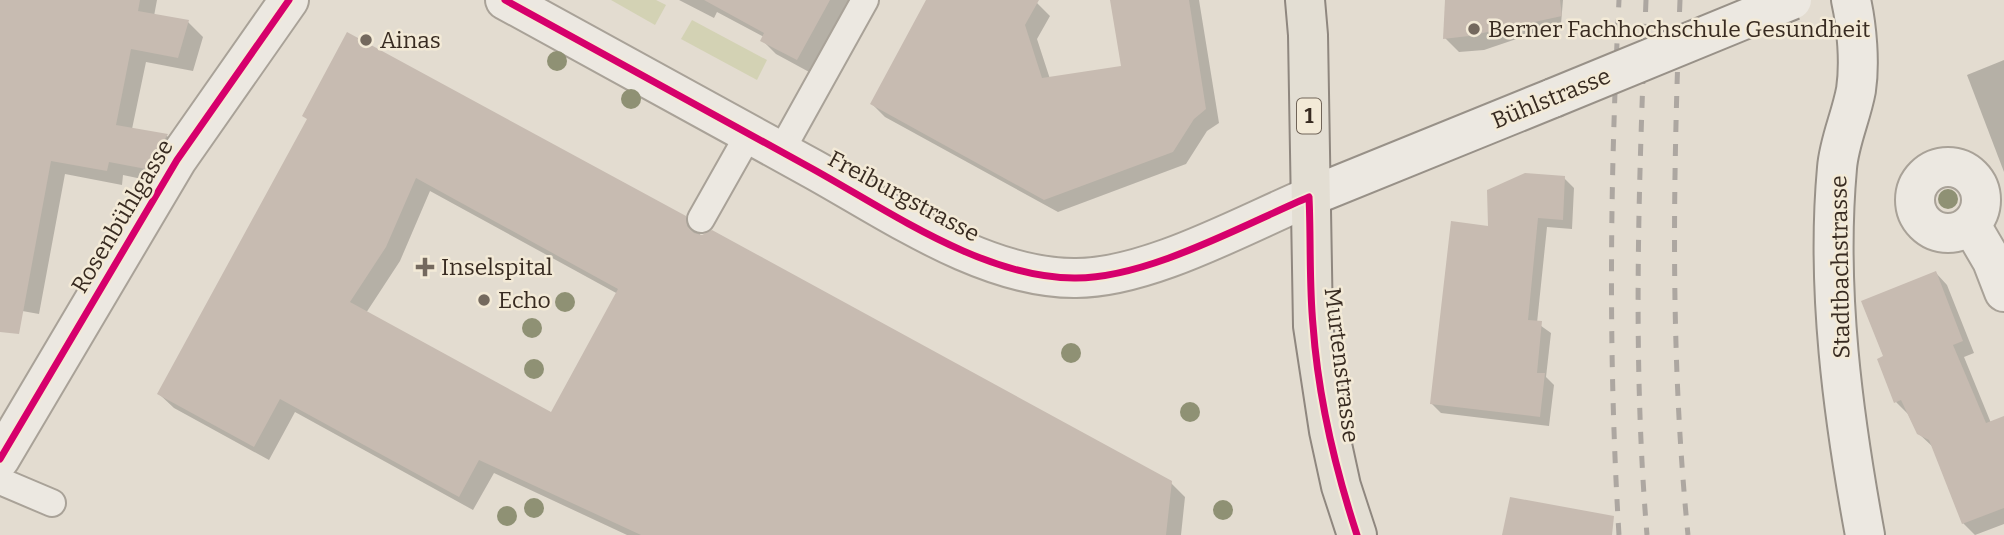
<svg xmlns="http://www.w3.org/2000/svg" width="2004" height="535" viewBox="0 0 2004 535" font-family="Bitter,serif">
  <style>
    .green { fill: #d3d2b4 }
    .shadow { fill: #0003; fill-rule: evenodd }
    .building { fill: #c7bbb1; fill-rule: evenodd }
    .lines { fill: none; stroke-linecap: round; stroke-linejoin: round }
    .lane-casing { stroke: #a9a298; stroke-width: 30 }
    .street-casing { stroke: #a9a298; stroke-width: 42 }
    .secondary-casing { stroke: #989188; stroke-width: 42 }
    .primary-casing { stroke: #8f877f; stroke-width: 42 }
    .lane { stroke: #ece8e1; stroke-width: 26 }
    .street { stroke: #ece8e1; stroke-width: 38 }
    .secondary { stroke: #ece8e1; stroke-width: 38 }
    .primary { stroke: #e3ded3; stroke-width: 38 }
    .rail { stroke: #ada7a1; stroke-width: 5; stroke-dasharray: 12 12; stroke-linecap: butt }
    .secondary-bridge-casing { stroke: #989188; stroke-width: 42; stroke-linecap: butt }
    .secondary-bridge { stroke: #ece8e1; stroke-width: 38 }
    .cycleway-casing { stroke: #f3ead7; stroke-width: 11 }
    .cycleway { stroke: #d6006c; stroke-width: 7 }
    .tree { fill: #8f9174 }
    .poi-dot { fill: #74695e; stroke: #f3ead7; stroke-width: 2.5 }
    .labels { text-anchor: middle; stroke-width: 5; stroke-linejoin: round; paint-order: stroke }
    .shield { fill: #f3ead7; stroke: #706458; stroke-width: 2 }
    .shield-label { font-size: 21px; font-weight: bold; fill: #382b21 }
    .poi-label { font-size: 23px; fill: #382b21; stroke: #f3ead7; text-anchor: start }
    .street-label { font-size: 23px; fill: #382b21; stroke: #f3ead7 }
  </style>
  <rect width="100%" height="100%" fill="#e3dcd0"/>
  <g class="green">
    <polygon points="611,0 656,0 666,5 655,25"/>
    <polygon points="692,20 767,60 757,80 681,39"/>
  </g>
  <g class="shadow">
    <polygon points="0,0 157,0 154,16 188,22 203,37 193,71 146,62 132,129 167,136 182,150 161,183 123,175 122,185 65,174 39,314 0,307"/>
    <polygon points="679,0 850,0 811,73 776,54 762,40 764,37 717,12 714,18"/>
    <polygon points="928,0 1031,0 1037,3 1050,16 1037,39 1050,79 1123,68 1112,0 1199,0 1219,123 1207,131 1186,164 1058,212 885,117 872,104"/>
    <polygon points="1447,0 1563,0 1561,24 1484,50 1459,52 1445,38"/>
    <polygon points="2004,60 2004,172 1967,75"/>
    <path d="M308,120L685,217L700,232V237L1171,483L1185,497L1181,535H627L494,473L473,510L295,412L269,460L174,408L159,394ZM430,191L618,294L552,414L366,313L400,261Z"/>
    <polygon points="1564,178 1574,188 1572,229 1547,227 1537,323 1551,333 1546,377 1554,385 1549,426 1441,413 1431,403 1490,228"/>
    <polygon points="1936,273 1947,285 1974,353 1964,357 1991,423 2004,427 2004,524 1975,535 1963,523 1933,447 1918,433 1908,414 1896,402 1885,357"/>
  </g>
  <g class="building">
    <polygon points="0,0 140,0 138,11 189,20 178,58 131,49 116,125 168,134 146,169 109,162 107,171 51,161 19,334 0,332"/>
    <polygon points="704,0 830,0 797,60 760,41 764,33"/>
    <polygon points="926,0 1039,0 1025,25 1042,78 1121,66 1110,0 1189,0 1206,109 1194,119 1173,152 1044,200 870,104"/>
    <polygon points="1445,0 1560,0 1562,16 1469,36 1443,39"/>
    <path d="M347,32L686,216L687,226L694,233L702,235L712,230L1172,481L1166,535H641L479,460L459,497L280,399L254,447L157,394L307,119L302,116ZM416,178L618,289L551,412L350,302L386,247Z"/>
    <polygon points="1525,173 1565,176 1563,220 1538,218 1528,320 1542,321 1537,373 1545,373 1540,417 1430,404 1451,221 1488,226 1487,190"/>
    <polygon points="1936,271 1963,341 1953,345 1986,423 2004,416 2004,508 1962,524 1929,440 1917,434 1901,400 1894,403 1877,359 1883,356 1861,301"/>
    <polygon points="1510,497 1614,516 1612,535 1502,535"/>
  </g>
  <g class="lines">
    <g class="lane-casing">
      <g id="lane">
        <polyline points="781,151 865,0"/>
        <polyline points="701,219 749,134"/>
        <polyline points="0,481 52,503"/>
      </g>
    </g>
    <g class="street-casing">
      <g id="street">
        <path d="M505,0C607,56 709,112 811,168C889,211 985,279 1076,278C1148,278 1243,225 1309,197"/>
        <circle cx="1948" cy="200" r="33"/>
        <polyline points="1971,225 1992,261 2004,292"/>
        <polyline points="0,459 177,160 289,0"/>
      </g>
    </g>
    <g class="secondary-casing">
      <g id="secondary">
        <path d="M1851,0C1857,27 1860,63 1856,90C1851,117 1839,142 1837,168C1826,289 1843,416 1865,535"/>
        <polyline points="1309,197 1553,98"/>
      </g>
    </g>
    <g class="primary-casing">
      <polyline id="primary" points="1305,0 1308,35 1313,326 1329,431 1341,486 1357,535"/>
    </g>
    <use href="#lane" class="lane"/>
    <use href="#street" class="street"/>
    <use href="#secondary" class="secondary"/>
    <use href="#primary" class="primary"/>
    <g class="rail">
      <path d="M1646,0C1639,178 1632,357 1647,535"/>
      <path d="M1680,0C1673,179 1670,356 1688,535"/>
      <path d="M1619,535C1608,356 1610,179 1619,0"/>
    </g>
    <g class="secondary-bridge-casing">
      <polyline id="secondary-bridge" points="1553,98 1792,0"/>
    </g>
    <use href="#secondary-bridge" class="secondary-bridge"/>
    <g class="cycleway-casing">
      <g id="cycleway">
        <path d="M505,0C607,56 709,112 811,168C889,211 985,279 1076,278C1148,278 1243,225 1309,197C1311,239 1309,283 1313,325C1318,396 1335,468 1357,535"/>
        <polyline points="0,459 177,160 289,0"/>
      </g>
    </g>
    <use href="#cycleway" class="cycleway"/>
  </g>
  <g class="tree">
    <circle cx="557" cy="61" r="10"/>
    <circle cx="631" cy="99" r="10"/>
    <circle cx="1948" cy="199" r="10"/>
    <circle cx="565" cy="302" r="10"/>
    <circle cx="532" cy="328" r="10"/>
    <circle cx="1071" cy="353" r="10"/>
    <circle cx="534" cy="369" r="10"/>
    <circle cx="1190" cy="412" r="10"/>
    <circle cx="534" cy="508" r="10"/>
    <circle cx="1223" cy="510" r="10"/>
    <circle cx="507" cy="516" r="10"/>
  </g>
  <g class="poi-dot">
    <circle cx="1474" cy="29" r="7"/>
    <circle cx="366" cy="40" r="7"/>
    <path d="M421.5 256.5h7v7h7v7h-7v7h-7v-7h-7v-7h7z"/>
    <circle cx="484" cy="300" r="7"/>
  </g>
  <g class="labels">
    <rect class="shield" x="1297" y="98.5" width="24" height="35" rx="5"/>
    <g class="shield-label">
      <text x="1309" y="123">1</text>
    </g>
    <g class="poi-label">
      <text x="1488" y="37">Berner Fachhochschule Gesundheit</text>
      <text x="380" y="48">Ainas</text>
      <text x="441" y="275">Inselspital</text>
      <text x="498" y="308">Echo</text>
    </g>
    <g class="street-label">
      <text transform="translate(1551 98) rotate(-22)" y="8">Bühlstrasse</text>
      <text transform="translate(904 196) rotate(28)" y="8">Freiburgstrasse</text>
      <text transform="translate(122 216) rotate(-59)" y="8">Rosenbühlgasse</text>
      <text transform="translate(1840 267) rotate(-91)" y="8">Stadtbachstrasse</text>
      <text transform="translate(1342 365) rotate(83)" y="8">Murtenstrasse</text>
    </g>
  </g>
</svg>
